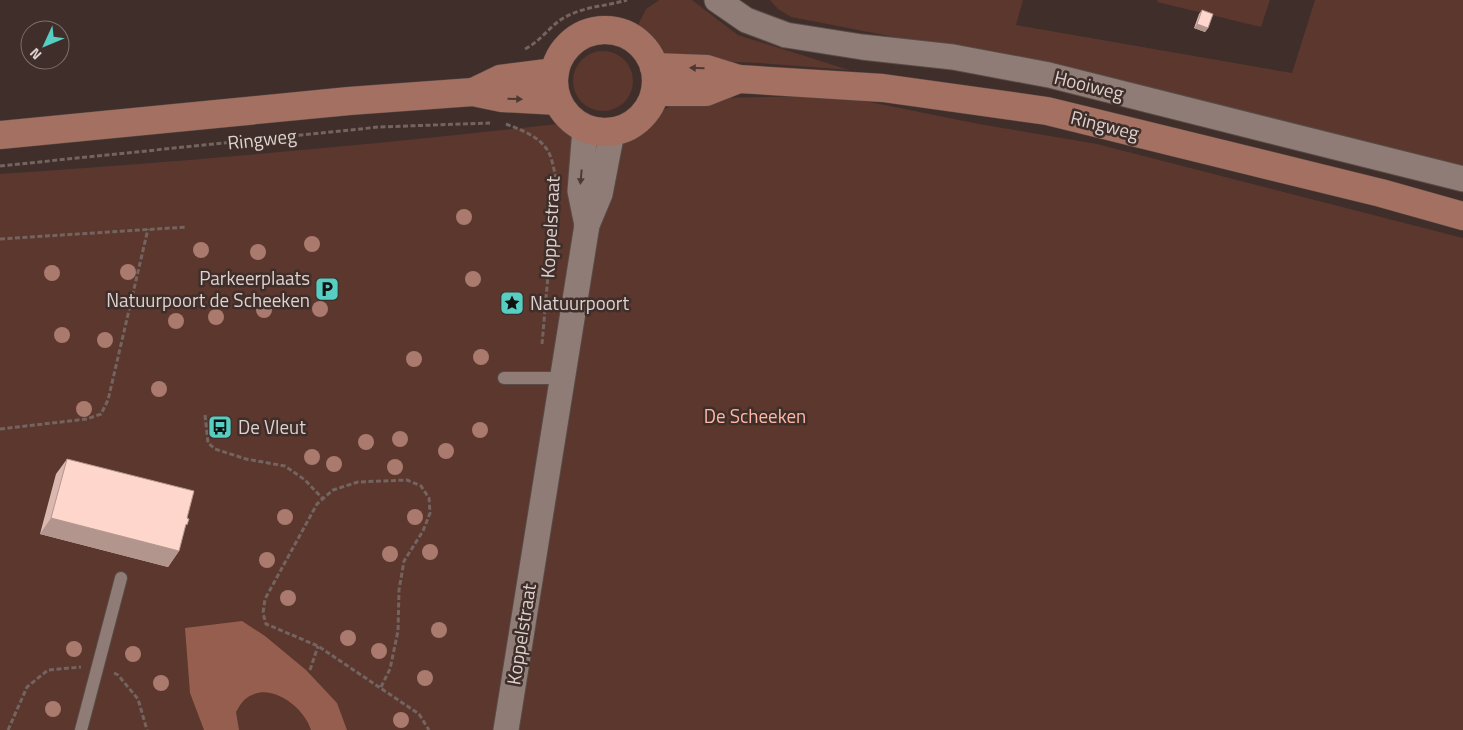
<svg xmlns="http://www.w3.org/2000/svg" width="1463" height="730" viewBox="0 0 1463 730" font-family="'Titillium Web',sans-serif">
  <style>
    .green { fill: #5b372e }
    .water { fill: #965e4e }
    .lines { fill: none; stroke-linecap: round; stroke-linejoin: round }
    .service-casing { stroke: #594b47; stroke-width: 14 }
    .minor-casing { stroke: #594b47; stroke-width: 27 }
    .secondary-casing { stroke: #594b47; stroke-width: 29 }
    .path { stroke: #736460; stroke-width: 3; stroke-dasharray: 5 2.5; stroke-linecap: butt }
    .service { stroke: #8f7c76; stroke-width: 12 }
    .minor { stroke: #8f7c76; stroke-width: 25 }
    .secondary { stroke: #a47061; stroke-width: 28 }
    .tree { fill: #a97a6d }
    .wall { fill: #dab8af }
    .shaded-wall { fill: #b2968e }
    .building { fill: #fed6cb; stroke: #b2968e }
    .oneway { fill: #4e3832 }
    .oneway2 { fill: #4b3a35 }
    .labels { text-anchor: middle; stroke-width: 5; stroke-linejoin: round; paint-order: stroke }
    .street-label { font-size: 19px; fill: #ddd2cf; stroke: #3f2e2a }
    .poi-label { font-size: 19px; fill: #ddd2cf; stroke: #3f2e2a; text-anchor: start }
    .park-label { font-size: 19px; fill: #ffb8a4; stroke: #3f2e2a }
  </style>
  <rect width="100%" height="100%" fill="#3f2e2a"/>
  <g class="green">
    <polygon points="659,0 692,0 738,35 849,70 759,63 677,60 661,53 637,27 646,9"/>
    <polygon points="770,0 1023,0 1016,25 1292,73 1315,0 1463,0 1463,173 997,57 791,17 778,9"/>
    <polygon points="1158,0 1270,0 1261,27 1157,2"/>
    <circle cx="603" cy="81" r="30"/>
    <path d="M822,96L860,100L979,124L1097,144L1463,238V730H0V174C220,159 440,139 659,112L673,105L714,98Z"/>
  </g>
  <path class="water" d="M242,621L265,636L306,670L337,703L347,730H311C305,709 274,684 252,695C244,698 240,705 236,712L239,730H204L190,693L185,628Z"/>
  <g class="lines">
    <g class="service-casing">
      <g id="service">
        <polyline points="504,378 563,378"/>
        <polyline points="81,730 121,578"/>
      </g>
    </g>
    <g class="minor-casing">
      <g id="minor">
        <polyline points="717,0 746,20 786,35 862,47 953,57 1049,75 1463,179"/>
        <polyline points="585,129 580,191 587,225"/>
        <polyline points="506,730 587,225 600,194 612,132"/>
      </g>
    </g>
    <g class="secondary-casing">
      <g id="secondary">
        <circle cx="605" cy="81" r="51"/>
        <polyline points="654,67 707,69 739,79 883,88 1047,111 1381,193 1463,216"/>
        <polyline points="473,92 500,79 555,72"/>
        <polyline points="655,92 706,92 739,79"/>
        <polyline points="0,135 349,101 473,92 502,98 558,101"/>
      </g>
    </g>
    <g class="path">
      <path d="M525,49C539,42 547,30 559,21C580,6 604,7 627,0"/>
      <path d="M506,124C521,130 539,136 548,151C552,158 554,170 556,178"/>
      <polyline points="0,166 379,127 490,123"/>
      <polyline points="0,239 187,227"/>
      <polyline points="542,344 555,196"/>
      <polyline points="205,415 208,443 215,449 246,459 285,466 305,480 323,499"/>
      <polyline points="0,429 87,419 101,414 108,400 148,229"/>
      <polyline points="310,670 318,646"/>
      <polyline points="114,673 118,675 138,699 147,730"/>
      <polyline points="381,687 390,669 398,631 399,590 404,561 423,531 430,513 429,498 421,486 407,480 358,482 333,490 317,504 265,599 263,613 266,624 318,646 419,714 429,730"/>
      <polyline points="8,730 27,687 48,670 81,667"/>
    </g>
    <use href="#service" class="service"/>
    <use href="#minor" class="minor"/>
    <use href="#secondary" class="secondary"/>
  </g>
  <g class="tree">
    <circle cx="464" cy="217" r="8"/>
    <circle cx="312" cy="244" r="8"/>
    <circle cx="201" cy="250" r="8"/>
    <circle cx="258" cy="252" r="8"/>
    <circle cx="128" cy="272" r="8"/>
    <circle cx="52" cy="273" r="8"/>
    <circle cx="473" cy="279" r="8"/>
    <circle cx="320" cy="309" r="8"/>
    <circle cx="264" cy="310" r="8"/>
    <circle cx="216" cy="317" r="8"/>
    <circle cx="176" cy="321" r="8"/>
    <circle cx="62" cy="335" r="8"/>
    <circle cx="105" cy="340" r="8"/>
    <circle cx="481" cy="357" r="8"/>
    <circle cx="414" cy="359" r="8"/>
    <circle cx="159" cy="389" r="8"/>
    <circle cx="84" cy="409" r="8"/>
    <circle cx="480" cy="430" r="8"/>
    <circle cx="400" cy="439" r="8"/>
    <circle cx="366" cy="442" r="8"/>
    <circle cx="446" cy="451" r="8"/>
    <circle cx="312" cy="457" r="8"/>
    <circle cx="334" cy="464" r="8"/>
    <circle cx="395" cy="467" r="8"/>
    <circle cx="285" cy="517" r="8"/>
    <circle cx="415" cy="517" r="8"/>
    <circle cx="430" cy="552" r="8"/>
    <circle cx="390" cy="554" r="8"/>
    <circle cx="267" cy="560" r="8"/>
    <circle cx="288" cy="598" r="8"/>
    <circle cx="439" cy="630" r="8"/>
    <circle cx="348" cy="638" r="8"/>
    <circle cx="74" cy="649" r="8"/>
    <circle cx="379" cy="651" r="8"/>
    <circle cx="133" cy="654" r="8"/>
    <circle cx="425" cy="678" r="8"/>
    <circle cx="161" cy="683" r="8"/>
    <circle cx="53" cy="709" r="8"/>
    <circle cx="401" cy="720" r="8"/>
  </g>
  <g class="wall">
    <polygon points="1202,10 1208,28 1205,32 1194,28 1199,14"/>
    <polygon points="67,459 187,518 179,551 168,567 40,534 56,474"/>
  </g>
  <g class="shaded-wall">
    <polygon points="1197,24 1208,28 1205,32 1194,28"/>
    <polygon points="51,518 179,551 168,567 40,534"/>
  </g>
  <g class="building">
    <polygon points="1202,10 1213,14 1208,28 1197,24"/>
    <polygon points="67,459 194,491 187,518 189,519 187,525 186,524 179,551 51,518"/>
  </g>
  <defs><path id="oneway-solid" d="M-6-.8H1V-3.2L6.5 0L1 3.2V.8H-6Z" transform="scale(1.25)"/></defs>
  <g class="oneway">
    <use href="#oneway-solid" transform="translate(697 68) rotate(-178)"/>
    <use href="#oneway-solid" transform="translate(515 99) rotate(2)"/>
  </g>
  <use class="oneway2" href="#oneway-solid" transform="translate(581 177) rotate(95)"/>
  <defs>
    <g id="parking-square" transform="scale(1.25)"><rect x="-9" y="-9" width="18" height="18" rx="4" fill="#57cec2" stroke="#3f2e2a"/><path d="M-3.5-5.5H1a3.5 3.5 0 0 1 0 7H-1V5.5H-3.5ZM-1-3.4V-.6H.8a1.4 1.4 0 0 0 0-2.8Z" fill="#111"/></g>
    <g id="sight-square" transform="scale(1.25)"><rect x="-9" y="-9" width="18" height="18" rx="4" fill="#57cec2" stroke="#3f2e2a"/><path d="M0-6L1.8-2.2L6-1.7L2.9 1.2L3.7 5.4L0 3.3L-3.7 5.4L-2.9 1.2L-6-1.7L-1.8-2.2Z" fill="#111"/></g>
    <g id="bus-square" transform="scale(1.25)"><rect x="-9" y="-9" width="18" height="18" rx="4" fill="#57cec2" stroke="#3f2e2a"/><path d="M-5-6H5V4H4V6H2V4H-2V6H-4V4H-5ZM-3.5-4V0h7V-4ZM-3.5 1.2v1.5H-2V1.2ZM2 1.2v1.5H3.5V1.2Z" fill="#111"/></g>
  </defs>
  <g fill-rule="evenodd">
    <use href="#parking-square" x="327" y="289"/>
    <use href="#sight-square" x="512" y="303"/>
    <use href="#bus-square" x="220" y="427"/>
  </g>
  <g class="labels">
    <g class="street-label">
      <text transform="translate(1089 85) rotate(14)" y="7">Hooiweg</text>
      <text transform="translate(1105 125) rotate(14)" y="7">Ringweg</text>
      <text transform="translate(262 139) rotate(-6)" y="7">Ringweg</text>
      <text transform="translate(550 227) rotate(-87)" y="7">Koppelstraat</text>
      <text transform="translate(521 634) rotate(-81)" y="7">Koppelstraat</text>
    </g>
    <g class="poi-label">
      <text x="310" y="285" text-anchor="end">Parkeerplaats<tspan x="310" dy="22">Natuurpoort de Scheeken</tspan></text>
      <text x="530" y="310">Natuurpoort</text>
      <text x="238" y="434">De Vleut</text>
    </g>
    <g class="park-label">
      <text x="755" y="423">De Scheeken</text>
    </g>
  </g>
  <g transform="translate(45 45) rotate(226)"><circle r="24" fill="#3f2e2a" stroke="#7e706c"/>
  <path d="M0-4L9 19L0 12L-9 19Z" fill="#57cec2"/>
  <text y="-8" font-size="14" font-weight="bold" text-anchor="middle" fill="#ddd2cf">N</text>
  </g>
</svg>
